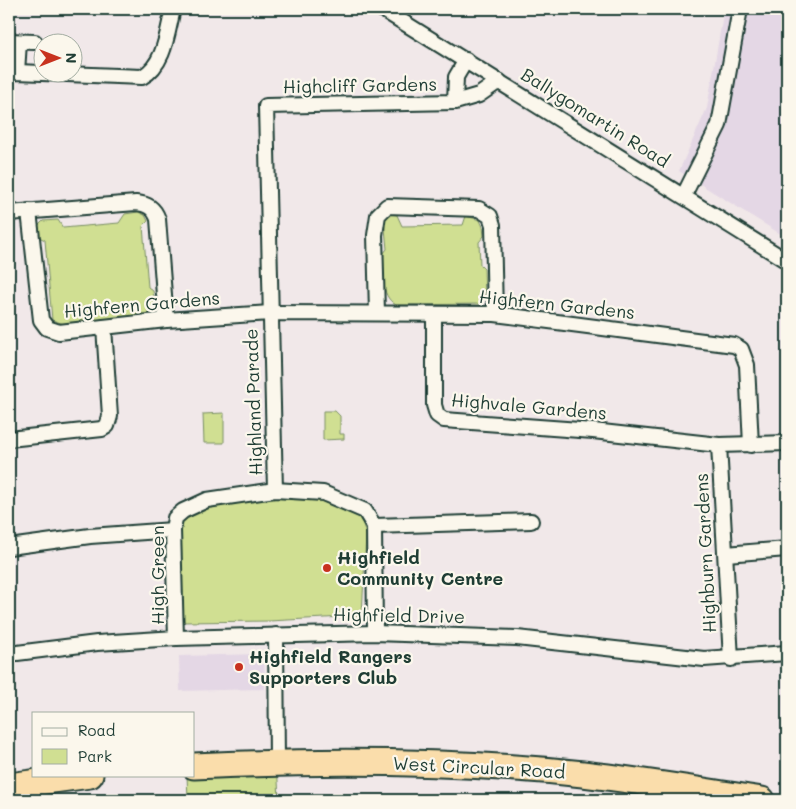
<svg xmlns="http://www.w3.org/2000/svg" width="796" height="809" viewBox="0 0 796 809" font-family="Mali,sans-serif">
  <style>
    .built { fill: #e4d7e5 }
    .green { fill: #d0df92; stroke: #788e63 }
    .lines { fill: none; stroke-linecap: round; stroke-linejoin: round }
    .street-casing { stroke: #1f3d34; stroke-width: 18 }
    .highway-casing { stroke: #1f3d34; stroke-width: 29 }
    .street { stroke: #fbf7ec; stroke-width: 14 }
    .highway { stroke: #faddab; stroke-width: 25 }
    .poi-dot { fill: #c8321e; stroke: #fbf7ec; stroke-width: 2 }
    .labels { text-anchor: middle; stroke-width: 4.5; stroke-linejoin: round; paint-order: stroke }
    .street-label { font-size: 18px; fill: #1f3d34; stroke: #fbf7ec }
    .poi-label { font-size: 18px; font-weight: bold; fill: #1f3d34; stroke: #fbf7ec; text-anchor: start }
  </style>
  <rect width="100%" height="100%" fill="#f1e8e9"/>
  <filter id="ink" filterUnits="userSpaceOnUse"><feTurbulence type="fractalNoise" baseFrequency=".02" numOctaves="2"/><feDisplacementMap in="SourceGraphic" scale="10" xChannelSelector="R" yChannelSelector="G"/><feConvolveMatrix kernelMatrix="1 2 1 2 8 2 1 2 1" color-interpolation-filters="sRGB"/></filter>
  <g filter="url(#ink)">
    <g class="built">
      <polygon points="724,9 787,9 787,238 679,171 707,108"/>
      <polygon points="264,654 265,689 180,691 179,656"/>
    </g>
    <g class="green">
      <polygon points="138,212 145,215 148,221 143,226 148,287 153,291 155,305 148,314 64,324 52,320 45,240 39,237 38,226 43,221 58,220 63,228 119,223 125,214"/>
      <path d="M389,214L397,215L402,226L463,225L466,216L480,220L483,227L484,236L479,242L480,265L484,269L485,299L480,304L396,305C379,295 384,272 383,254L387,249L384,218Z"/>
      <polygon points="323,411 335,411 340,416 340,434 344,434 344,439 323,440"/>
      <polygon points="224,413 224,443 204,443 203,414"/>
      <polygon points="268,496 319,500 361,518 366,534 362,616 269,621 182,622 178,522 203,507"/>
      <polygon points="277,762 279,800 188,800 187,775"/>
    </g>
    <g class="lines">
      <g class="street-casing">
        <g id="street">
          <polyline points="382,9 787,261"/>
          <polyline points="9,41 35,42"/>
          <polyline points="17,72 19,42"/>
          <path d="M9,73L17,72L142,77C165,64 167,33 173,9"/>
          <polyline points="455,102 456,77 466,60"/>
          <polyline points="684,195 719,125 740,9"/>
          <polyline points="29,211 41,320 47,328 59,332 166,320 270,313 495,314 734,345 741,349 747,365 751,445"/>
          <path d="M9,213L136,203C148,204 154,208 158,219L166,320"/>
          <polyline points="377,313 375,235 378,215 387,206 479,209 490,216 493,225 495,314"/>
          <polyline points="434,315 434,405 437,415 444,420 593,431 719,445 787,443"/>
          <polyline points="9,439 102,429 107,426 110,416 104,327"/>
          <polyline points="719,445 731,659"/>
          <polyline points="275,490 266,106 455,102 479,95 499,81"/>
          <polyline points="374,526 531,521"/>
          <polyline points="9,547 90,536 173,530"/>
          <polyline points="726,554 787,549"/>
          <polyline points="276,635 277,762"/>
          <polyline points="176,638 173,530 175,518 183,511 207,500 275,490 323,493 365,511 374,526 375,633"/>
          <polyline points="9,654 97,643 176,638 375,633 517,638 704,659 787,653"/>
        </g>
      </g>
      <g class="highway-casing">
        <g id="highway">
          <path d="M194,766C323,760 454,760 583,774C643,781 702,791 762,800"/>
          <polyline points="9,786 90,775"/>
        </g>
      </g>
      <use href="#street" class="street"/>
      <use href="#highway" class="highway"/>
    </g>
  </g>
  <g class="poi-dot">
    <circle cx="327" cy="568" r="5"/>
    <circle cx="239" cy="667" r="5"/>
  </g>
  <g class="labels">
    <g class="street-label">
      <text transform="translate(360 86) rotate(-1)" y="6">Highcliff Gardens</text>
      <text transform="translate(595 118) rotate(32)" y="6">Ballygomartin Road</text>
      <text transform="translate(142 305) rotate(-5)" y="6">Highfern Gardens</text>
      <text transform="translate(557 305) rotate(6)" y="6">Highfern Gardens</text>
      <text transform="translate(254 402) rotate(-92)" y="6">Highland Parade</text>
      <text transform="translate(529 407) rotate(5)" y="6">Highvale Gardens</text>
      <text transform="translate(706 553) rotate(-93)" y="6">Highburn Gardens</text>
      <text transform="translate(158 575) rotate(-90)" y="6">High Green</text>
      <text transform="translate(399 616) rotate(1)" y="6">Highfield Drive</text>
      <text transform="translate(479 768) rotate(3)" y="6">West Circular Road</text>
    </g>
    <g class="poi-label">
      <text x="337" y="564">Highfield<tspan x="337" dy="21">Community Centre</tspan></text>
      <text x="249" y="663">Highfield Rangers<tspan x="249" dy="21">Supporters Club</tspan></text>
    </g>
  </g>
  <rect width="796" height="809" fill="none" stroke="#fbf7ec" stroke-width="30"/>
  <rect x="15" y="15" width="766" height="779" fill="none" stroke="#1f3d34" stroke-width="2" filter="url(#ink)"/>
  <rect x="32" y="712" width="162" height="65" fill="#fbf7ec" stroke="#a3ada2"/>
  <rect x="42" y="728" width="25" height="8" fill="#fbf7ec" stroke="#a3ada2"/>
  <text x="78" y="736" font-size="15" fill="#1f3d34">Road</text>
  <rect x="42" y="749" width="25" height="15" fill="#d0df92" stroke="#a3ada2"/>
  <text x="78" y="762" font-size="15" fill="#1f3d34">Park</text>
  <g transform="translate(58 58) rotate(90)"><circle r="24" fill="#fbf7ec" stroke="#a3ada2"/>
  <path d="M0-4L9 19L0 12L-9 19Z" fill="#c8321e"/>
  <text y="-8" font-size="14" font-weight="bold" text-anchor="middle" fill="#1f3d34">N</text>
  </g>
</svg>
